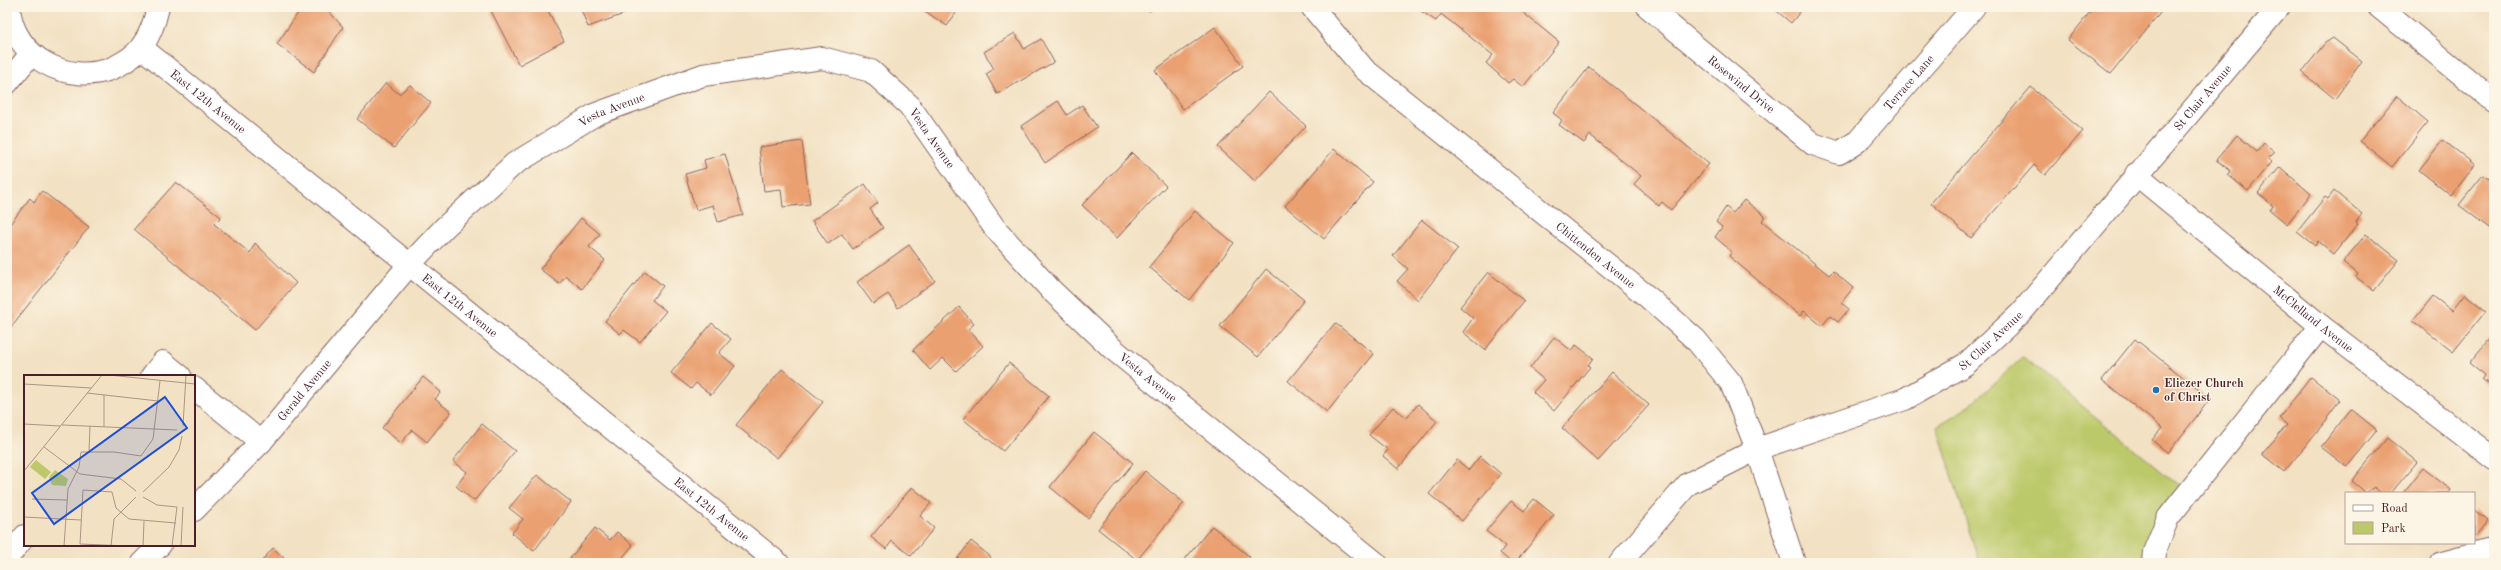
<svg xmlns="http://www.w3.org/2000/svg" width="2501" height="570" viewBox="0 0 2501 570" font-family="'Old Standard TT',serif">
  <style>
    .green { fill: #bcc96b; stroke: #83744b }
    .building { fill: #eaa071 }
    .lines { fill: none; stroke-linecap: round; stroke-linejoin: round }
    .minor-casing { stroke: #856360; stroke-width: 24 }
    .minor { stroke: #fff; stroke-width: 22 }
    .poi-dot { fill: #1f6fb2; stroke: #fcf5e5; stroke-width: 1.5 }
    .labels { text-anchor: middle; stroke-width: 3; stroke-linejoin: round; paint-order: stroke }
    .street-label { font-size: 12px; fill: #4a1f2b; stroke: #fcf5e5 }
    .poi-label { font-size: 12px; font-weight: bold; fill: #4a1f2b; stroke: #fcf5e5; text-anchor: start }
    .inset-road { fill: none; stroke: #af9386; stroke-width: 1 }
    .view { fill: #1d4ed8; fill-opacity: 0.15; stroke: #1d4ed8; stroke-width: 2 }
    .inset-edge { fill: none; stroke: #4a1f2b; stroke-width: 2 }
  </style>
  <rect width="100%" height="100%" fill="#fcf5e5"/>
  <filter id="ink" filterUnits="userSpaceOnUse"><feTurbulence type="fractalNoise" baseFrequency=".025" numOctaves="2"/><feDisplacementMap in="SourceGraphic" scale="8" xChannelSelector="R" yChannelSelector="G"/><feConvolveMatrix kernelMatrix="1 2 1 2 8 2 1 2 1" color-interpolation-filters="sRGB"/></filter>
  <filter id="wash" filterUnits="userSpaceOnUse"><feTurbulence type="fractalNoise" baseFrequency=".012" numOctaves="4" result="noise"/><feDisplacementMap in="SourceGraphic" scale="16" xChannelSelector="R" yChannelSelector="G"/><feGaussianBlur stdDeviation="0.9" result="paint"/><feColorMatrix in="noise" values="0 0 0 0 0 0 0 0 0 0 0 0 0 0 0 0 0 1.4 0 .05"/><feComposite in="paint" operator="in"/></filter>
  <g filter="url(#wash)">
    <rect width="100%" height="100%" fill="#f2e1c3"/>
    <polygon class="green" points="2023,357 2189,494 2141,559 2141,563 1979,563 1937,426 1968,407"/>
    <g id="blocks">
      <g class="building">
        <polygon points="302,7 325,7 343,27 314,72 277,44"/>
        <polygon points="489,7 546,7 564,41 519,65"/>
        <polygon points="580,7 634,7 635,10 588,27"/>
        <polygon points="919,7 960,7 947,26"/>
        <polygon points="1148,7 1158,7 1149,11"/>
        <polygon points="1415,7 1516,7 1559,42 1523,87 1513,79 1508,83 1486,63 1493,55 1441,14 1436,21"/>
        <polygon points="1772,7 1804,7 1791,23"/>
        <polygon points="2094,7 2165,7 2111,74 2068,40"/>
        <polygon points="1215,27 1243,66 1183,109 1155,70"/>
        <polygon points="1015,33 1024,49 1041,39 1054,62 997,94 986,74 994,69 984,52"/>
        <polygon points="2333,38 2362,61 2335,99 2302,72 2325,43"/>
        <polygon points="1589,67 1709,164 1671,210 1662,202 1659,206 1634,184 1641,176 1590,135 1584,143 1559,125 1562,120 1553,113"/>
        <polygon points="386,83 399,94 410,85 431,103 394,148 357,119"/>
        <polygon points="2031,87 2083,131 2045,175 2034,165 1971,238 1931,203"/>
        <polygon points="1269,92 1306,126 1255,181 1218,147"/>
        <polygon points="2397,96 2428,122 2392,167 2360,141"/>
        <polygon points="1058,101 1067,115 1082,105 1097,127 1045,163 1021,126"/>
        <polygon points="2237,135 2257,152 2264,143 2275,152 2268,159 2272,162 2248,191 2228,175 2231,171 2216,160"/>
        <polygon points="2443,140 2475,165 2451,196 2419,170"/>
        <polygon points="802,141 810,204 783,207 781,189 764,191 759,147"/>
        <polygon points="1334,149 1373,182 1324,239 1285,206"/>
        <polygon points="1132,153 1166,186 1117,238 1082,205"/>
        <polygon points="725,154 743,215 718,222 713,205 696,210 685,174 706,168 704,160"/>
        <polygon points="2280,167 2311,194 2287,224 2270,210 2273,206 2258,193"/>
        <polygon points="2494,172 2494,230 2493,231 2459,205 2483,175 2489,179"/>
        <polygon points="176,182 221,217 214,224 250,253 255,243 296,283 255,330 134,229"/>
        <polygon points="865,184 878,203 870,209 883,228 853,249 842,234 828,244 812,221"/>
        <polygon points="42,191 89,227 7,332 7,243 11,238 7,235 7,228 30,198 34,202"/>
        <polygon points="2334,191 2362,214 2356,222 2358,224 2334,254 2318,241 2315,246 2297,232 2325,197 2328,199"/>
        <polygon points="1744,200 1765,216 1762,221 1829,275 1833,271 1853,288 1841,303 1849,309 1838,322 1830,316 1822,326 1804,311 1800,316 1729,256 1732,252 1715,237 1722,227 1716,222 1726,207 1733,213"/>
        <polygon points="1195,211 1234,243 1189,300 1149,267"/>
        <polygon points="581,218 600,234 589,247 605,260 582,289 566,276 559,284 540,269"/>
        <polygon points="1422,220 1458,249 1418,300 1397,281 1408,269 1393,256"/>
        <polygon points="2366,234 2399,260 2374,291 2356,277 2358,274 2343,262"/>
        <polygon points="909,245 935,281 898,308 888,294 873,304 857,282"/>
        <polygon points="1266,269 1304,300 1258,357 1220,326"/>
        <polygon points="645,271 663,286 652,300 666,311 640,342 624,330 620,334 605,321"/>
        <polygon points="1488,272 1524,301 1485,350 1463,332 1473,318 1460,307"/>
        <polygon points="2465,294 2486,311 2453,352 2413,321 2433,296 2452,311"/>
        <polygon points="959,307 974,324 968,329 983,346 956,371 943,358 930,370 913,350"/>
        <polygon points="712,323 731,339 719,353 735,366 711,395 696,383 691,389 671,373"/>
        <polygon points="1335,323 1374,354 1327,412 1288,381"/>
        <polygon points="1554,337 1572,351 1576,345 1593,358 1588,365 1590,367 1554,411 1533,392 1544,380 1530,368"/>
        <polygon points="2490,338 2494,342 2494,389 2482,379 2484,375 2469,363"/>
        <polygon points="2135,339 2210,399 2168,453 2152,440 2162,428 2102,380"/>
        <polygon points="1009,363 1049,396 1003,451 963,419"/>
        <polygon points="782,369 823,402 777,458 736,425"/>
        <polygon points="1612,372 1649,405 1598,461 1562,428"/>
        <polygon points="423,377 441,392 435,399 451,412 427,442 412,430 401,443 382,428"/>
        <polygon points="2311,377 2340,400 2327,417 2328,418 2284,472 2262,454 2287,425 2279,418"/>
        <polygon points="1418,404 1437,421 1398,469 1383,456 1388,450 1369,435 1393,407 1407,418"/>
        <polygon points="2351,409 2377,430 2347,467 2321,447"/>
        <polygon points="482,424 515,451 474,501 456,486 467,472 453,461"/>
        <polygon points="1094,432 1133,463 1088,518 1050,487"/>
        <polygon points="2387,438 2417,462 2391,493 2381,493 2374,487 2366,493 2352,481"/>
        <polygon points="1480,456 1501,474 1462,521 1429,494 1457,460 1469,470"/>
        <polygon points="2423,468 2451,490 2449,493 2403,493"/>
        <polygon points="1145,471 1184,503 1137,560 1098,529"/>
        <polygon points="537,475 571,502 534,551 512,533 523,519 509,508"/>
        <polygon points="912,487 931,503 920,516 934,528 911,556 892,541 886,549 871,537"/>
        <polygon points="1534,499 1554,515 1515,563 1512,563 1500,553 1505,546 1486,531 1511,501 1524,511"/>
        <polygon points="2474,509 2488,520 2474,538"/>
        <polygon points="1212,526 1250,557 1245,563 1182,563"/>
        <polygon points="595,528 610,540 617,532 633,545 618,563 577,563 570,558"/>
        <polygon points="971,541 991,557 986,563 954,563"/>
        <polygon points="273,548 283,557 290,563 260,563"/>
      </g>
    </g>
  </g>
  <g filter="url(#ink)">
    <use href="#blocks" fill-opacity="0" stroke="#856360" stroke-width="1"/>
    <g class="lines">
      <g class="minor-casing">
        <g id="minor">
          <path d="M9,7C13,58 68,86 113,68C123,63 136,56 142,46C151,34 155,21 158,7"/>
          <path id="s1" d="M1312,7L1364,69L1649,298L1696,340L1731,383L1757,449L1794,563"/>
          <path id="s2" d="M1648,7L1813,144L1839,153L1858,141L1974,7"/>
          <polyline points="2379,7 2494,101"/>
          <path id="s3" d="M142,48L778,563"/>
          <polyline points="7,83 31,54"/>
          <path id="s4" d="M2136,174L2321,326L2494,459"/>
          <polyline points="152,376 163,362 180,376"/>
          <polyline points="194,388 261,442"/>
          <path id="s5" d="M194,510L261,442L409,265L445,227L514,164L596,114L703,75L822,58L871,71L909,105L994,227L1050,289L1113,349L1376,563"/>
          <polyline points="7,558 25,536"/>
          <polyline points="142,563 160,545"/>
          <path id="s6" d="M1620,563L1688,484L1757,449L1905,399L1966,364L2021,313L2279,7"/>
          <polyline points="2153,563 2154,552 2168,518 2321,326"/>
          <polyline points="2442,563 2494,549"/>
        </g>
      </g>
      <use href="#minor" class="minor"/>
    </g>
  </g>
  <circle class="poi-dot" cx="2156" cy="390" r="4"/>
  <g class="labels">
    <g class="street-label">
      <text dy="4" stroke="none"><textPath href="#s2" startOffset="342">Terrace Lane</textPath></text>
      <text dy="4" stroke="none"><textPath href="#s2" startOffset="121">Rosewind Drive</textPath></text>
      <text dy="4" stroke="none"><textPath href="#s6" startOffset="765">St Clair Avenue</textPath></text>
      <text dy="4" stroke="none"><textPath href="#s3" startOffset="85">East 12th Avenue</textPath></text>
      <text dy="4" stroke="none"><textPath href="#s5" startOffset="584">Vesta Avenue</textPath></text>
      <text dy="4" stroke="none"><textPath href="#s5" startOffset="944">Vesta Avenue</textPath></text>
      <text dy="4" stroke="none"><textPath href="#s1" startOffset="378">Chittenden Avenue</textPath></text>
      <text dy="4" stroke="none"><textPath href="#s3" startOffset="409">East 12th Avenue</textPath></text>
      <text dy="4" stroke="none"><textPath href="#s4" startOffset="229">McClelland Avenue</textPath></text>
      <text dy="4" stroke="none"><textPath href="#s6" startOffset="442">St Clair Avenue</textPath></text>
      <text dy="4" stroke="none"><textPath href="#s5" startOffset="1268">Vesta Avenue</textPath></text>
      <text dy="4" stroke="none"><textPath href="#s5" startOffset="163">Gerald Avenue</textPath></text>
      <text dy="4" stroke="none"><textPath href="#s3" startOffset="733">East 12th Avenue</textPath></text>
    </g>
    <g class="poi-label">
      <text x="2164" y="387">Eliezer Church<tspan x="2164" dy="14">of Christ</tspan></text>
    </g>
  </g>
  <g transform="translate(24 375)">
    <rect width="171" height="171" fill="#f2e1c3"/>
    <path d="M12,85L27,97L21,104L6,92ZM31,95L44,104L42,111L28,110L25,102Z" fill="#bcc96b"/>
    <path class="inset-road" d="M85,0L171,9M0,9L67,13M63,18L134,26M0,49L36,51M38,50L153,55M159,51L162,0M80,52V20M20,72L56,99L97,104L112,116M65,75L66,51M0,96L78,0M119,117L145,92L155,75L158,61M119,122L133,130L153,132L148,171M8,124L43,125M0,142L57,145M40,171L44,114L55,92L57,77H90L117,81L129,64L136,6M87,171L90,144L112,122M103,171L56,169L59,115L88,117L92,133L105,144L152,148M119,171L120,146M157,171L159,132"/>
    <path class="view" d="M141,22L163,53L30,149L8,118Z"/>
    <rect width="171" height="171" class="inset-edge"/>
  </g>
  <rect width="2501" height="570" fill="none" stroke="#fcf5e5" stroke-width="24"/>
  <rect x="2345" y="492" width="130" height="52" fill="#fcf5e5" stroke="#b59f9b"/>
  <rect x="2353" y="505" width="20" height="6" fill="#ffffff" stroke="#b59f9b"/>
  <text x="2381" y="512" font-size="12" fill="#4a1f2b">Road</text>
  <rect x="2353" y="522" width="20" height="12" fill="#bcc96b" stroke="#b59f9b"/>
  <text x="2381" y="532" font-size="12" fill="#4a1f2b">Park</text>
</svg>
